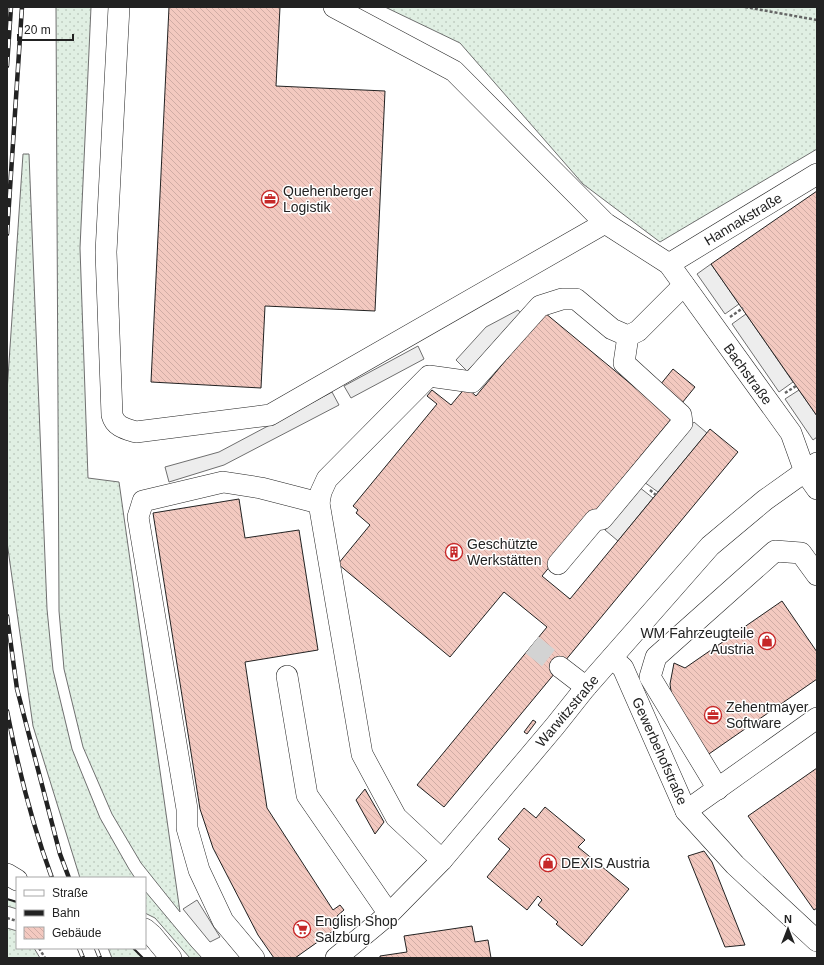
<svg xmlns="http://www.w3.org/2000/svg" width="824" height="965" viewBox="0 0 824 965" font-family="Arial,sans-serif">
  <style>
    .grass { fill: url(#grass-dots); stroke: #6f6f6f }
    .parking { fill: #ededed; stroke: #6f6f6f }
    .building { fill: url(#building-back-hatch); stroke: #222 }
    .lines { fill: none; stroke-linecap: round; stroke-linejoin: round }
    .minor-tunnel { stroke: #d3d3d3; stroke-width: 21; stroke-dasharray: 21 10; stroke-linecap: butt }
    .minor-casing { stroke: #222; stroke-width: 22 }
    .path { stroke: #646464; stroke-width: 2.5; stroke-dasharray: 3 2; stroke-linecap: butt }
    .minor { stroke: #fff; stroke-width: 21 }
    .rail-casing { stroke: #222; stroke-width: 4.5 }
    .rail { stroke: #fff; stroke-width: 3; stroke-dasharray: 9; stroke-linecap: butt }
    .wall { stroke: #222; stroke-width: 2 }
    .labels { text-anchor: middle; stroke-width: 3; stroke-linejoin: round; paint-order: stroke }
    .poi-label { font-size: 14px; fill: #222; stroke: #fff; text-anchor: start }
    .street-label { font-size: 14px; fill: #222; stroke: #fff }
  </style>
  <defs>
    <pattern id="grass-dots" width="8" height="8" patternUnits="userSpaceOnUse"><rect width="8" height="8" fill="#e0efe3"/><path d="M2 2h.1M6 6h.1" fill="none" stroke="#c0cdc2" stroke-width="1.8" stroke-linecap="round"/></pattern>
    <pattern id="building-back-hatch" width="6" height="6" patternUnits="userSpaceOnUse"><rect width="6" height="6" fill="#f3c9c0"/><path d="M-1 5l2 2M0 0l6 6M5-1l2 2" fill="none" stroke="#d0aca5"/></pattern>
  </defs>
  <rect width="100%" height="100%" fill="#fff"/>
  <g class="grass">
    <polygon points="56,7 91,7 80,248 88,478 119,482 180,912 141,863 112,814 83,747 64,669 59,611"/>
    <polygon points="385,7 817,7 817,149 660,242 583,184 460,43"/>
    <polygon points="23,154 29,154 47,609 53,670 72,749 100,818 129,869 135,878 80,878 33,726 7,542 7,392"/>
    <polygon points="145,891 191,946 202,958 190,958 155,918 145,913"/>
    <polygon points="7,899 17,902 17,909 7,906"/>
    <polygon points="7,928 17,931 17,948 34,948 40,958 7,958"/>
    <polygon points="108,948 133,948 143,958 112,958"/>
  </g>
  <g class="parking">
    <polygon points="711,264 739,304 725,314 697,274"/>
    <polygon points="518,310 524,317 467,371 456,360 486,327"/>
    <polygon points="746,314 793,382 779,392 732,324"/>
    <polygon points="418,346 424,359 351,398 344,386"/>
    <polygon points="799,390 817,416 817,437 813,440 785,399"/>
    <polygon points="332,392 339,405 224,465 169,482 165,467 219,452"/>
    <polygon points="694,422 707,433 658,492 644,482"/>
    <polygon points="639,487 653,498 618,541 605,530"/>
    <polygon points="197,900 220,937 210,942 183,909"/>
  </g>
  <g class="building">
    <polygon points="169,7 280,7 276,86 385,91 375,311 265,306 261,388 151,382"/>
    <polygon points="817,191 817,416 711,264"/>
    <polygon points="545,313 672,418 542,576 570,599 710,429 738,452 444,807 417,785 547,627 504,592 450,657 338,564 370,525 356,513 358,510 353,506 437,404 427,396 432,390 451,405 466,387 476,396"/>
    <polygon points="673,369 695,387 682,403 660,385"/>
    <polygon points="239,499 245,538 299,530 318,650 245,662 267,808 333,910 340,905 344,910 337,916 343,924 295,958 274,958 258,935 213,848 200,809 153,513"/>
    <polygon points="782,601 817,652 817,679 706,756 672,698 670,684 674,663 685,668"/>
    <polygon points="533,720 536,722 527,734 524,732"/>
    <polygon points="817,768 817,908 814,910 748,816"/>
    <polygon points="365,789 384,822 375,834 356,800"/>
    <polygon points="545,807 585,840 578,847 629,889 582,946 556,924 558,922 538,905 542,900 538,896 527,910 487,877 510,849 498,839 524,808 536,818"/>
    <polygon points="704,851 712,862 745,945 725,947 688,856"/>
    <polygon points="472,926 475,942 488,940 491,958 380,958 380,956 407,952 404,936"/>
  </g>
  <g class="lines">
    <polyline class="minor-tunnel" points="532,645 560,667"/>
    <g class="minor-casing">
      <g id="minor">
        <path d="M119,7L106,252L112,415C115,427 126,429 136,432L270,415L605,223"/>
        <polyline points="334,7 454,71 605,223 669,264 791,433 805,472 817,489"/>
        <polyline points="669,264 817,174"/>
        <polyline points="558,564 595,520 602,519 682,423 681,415 624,363 628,336"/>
        <polyline points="612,658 623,668 686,811 735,865 817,941"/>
        <polyline points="560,667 586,687"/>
        <polyline points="287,676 307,795 389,914"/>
        <polyline points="718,789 650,677 656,657 775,551 801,553 817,575"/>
        <polyline points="686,811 817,718"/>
        <polyline points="442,860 396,817 362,754 319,503 321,492 327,479 429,376 472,382 540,306 562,299 576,299 612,329 628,336 638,331 684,285"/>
        <polyline points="7,874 17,880"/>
        <polyline points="145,929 152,935 171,958"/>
        <polyline points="254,958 223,921 199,870 187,828 187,809 138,517 143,501 223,482 261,488 319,503"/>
        <polyline points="336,958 389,914 442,860 555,726 586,687 710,546 765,500 817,463"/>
      </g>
    </g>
    <g class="path">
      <polyline points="745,7 817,20"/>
      <polyline points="730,317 743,308"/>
      <polyline points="785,393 796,386"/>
      <polyline points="650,490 656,495"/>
      <polyline points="7,918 17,921"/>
      <polyline points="39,948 45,958"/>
    </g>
    <use href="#minor" class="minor"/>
    <g class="rail-casing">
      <g id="rail">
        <polyline points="7,66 11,7"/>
        <polyline points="7,234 22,7"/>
        <polyline points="7,616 17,689 60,854 69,878"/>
        <path d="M7,711C18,768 32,824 52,878"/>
        <polyline points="79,948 83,958"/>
        <polyline points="96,948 100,958"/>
      </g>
    </g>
    <use href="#rail" class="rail"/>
    <g class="wall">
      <polyline points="7,899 17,902"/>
      <polyline points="133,948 143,958"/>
    </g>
  </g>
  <defs>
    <g id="office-ring" transform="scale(0.9)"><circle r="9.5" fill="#fff" stroke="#c62828" stroke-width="1.5"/><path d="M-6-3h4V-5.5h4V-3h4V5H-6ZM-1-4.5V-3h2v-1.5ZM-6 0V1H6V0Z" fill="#c62828"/></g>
    <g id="building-ring" transform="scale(0.9)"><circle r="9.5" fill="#fff" stroke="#c62828" stroke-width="1.5"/><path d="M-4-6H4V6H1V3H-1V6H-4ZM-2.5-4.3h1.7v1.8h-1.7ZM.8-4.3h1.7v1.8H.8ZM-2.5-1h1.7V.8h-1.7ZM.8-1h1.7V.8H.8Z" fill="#c62828"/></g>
    <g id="shop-ring" transform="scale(0.9)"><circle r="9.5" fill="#fff" stroke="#c62828" stroke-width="1.5"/><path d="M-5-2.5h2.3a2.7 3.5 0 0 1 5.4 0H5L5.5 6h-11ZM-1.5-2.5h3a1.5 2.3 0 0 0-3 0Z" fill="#c62828"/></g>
    <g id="supermarket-ring" transform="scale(0.9)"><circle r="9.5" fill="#fff" stroke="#c62828" stroke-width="1.5"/><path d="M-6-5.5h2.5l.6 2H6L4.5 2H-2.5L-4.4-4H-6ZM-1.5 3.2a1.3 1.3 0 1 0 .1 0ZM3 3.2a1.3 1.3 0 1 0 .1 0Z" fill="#c62828"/></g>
  </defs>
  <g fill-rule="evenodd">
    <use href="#office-ring" x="270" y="199"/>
    <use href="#building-ring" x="454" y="552"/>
    <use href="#shop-ring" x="767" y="641"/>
    <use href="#office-ring" x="713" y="715"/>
    <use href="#shop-ring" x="548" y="863"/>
    <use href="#supermarket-ring" x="302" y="929"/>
  </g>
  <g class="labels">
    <g class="poi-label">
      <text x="283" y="196">Quehenberger<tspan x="283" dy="16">Logistik</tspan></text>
      <text x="467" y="549">Geschützte<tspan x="467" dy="16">Werkstätten</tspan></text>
      <text x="754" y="638" text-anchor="end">WM Fahrzeugteile<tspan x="754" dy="16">Austria</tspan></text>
      <text x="726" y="712">Zehentmayer<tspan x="726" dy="16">Software</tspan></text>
      <text x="561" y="868">DEXIS Austria</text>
      <text x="315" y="926">English Shop<tspan x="315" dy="16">Salzburg</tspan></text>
    </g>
    <g class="street-label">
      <text transform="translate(743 219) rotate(-31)" y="5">Hannakstraße</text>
      <text transform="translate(748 374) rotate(54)" y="5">Bachstraße</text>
      <text transform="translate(567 711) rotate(-50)" y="5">Warwitzstraße</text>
      <text transform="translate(660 751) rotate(66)" y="5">Gewerbehofstraße</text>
    </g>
  </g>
  <rect width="824" height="965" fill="none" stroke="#222222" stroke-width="16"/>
  <rect x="16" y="877" width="130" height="72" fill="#ffffff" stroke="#a7a7a7"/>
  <rect x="24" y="890" width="20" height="6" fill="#ffffff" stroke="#a7a7a7"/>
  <text x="52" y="897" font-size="12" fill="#222222">Straße</text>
  <rect x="24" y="910" width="20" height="6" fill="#222222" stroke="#a7a7a7"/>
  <text x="52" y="917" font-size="12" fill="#222222">Bahn</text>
  <rect x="24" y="927" width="20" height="12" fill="url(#building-back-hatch)" stroke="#a7a7a7"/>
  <text x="52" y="937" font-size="12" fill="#222222">Gebäude</text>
  <g transform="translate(788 929)" stroke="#ffffff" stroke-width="3" paint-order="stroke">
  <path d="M0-3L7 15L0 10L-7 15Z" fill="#222222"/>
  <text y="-6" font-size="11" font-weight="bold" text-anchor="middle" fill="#222222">N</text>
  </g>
  <path d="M18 34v6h55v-6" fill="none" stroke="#222222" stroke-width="2"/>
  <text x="24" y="34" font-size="12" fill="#222222" stroke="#ffffff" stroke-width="3" paint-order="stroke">20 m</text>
</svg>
